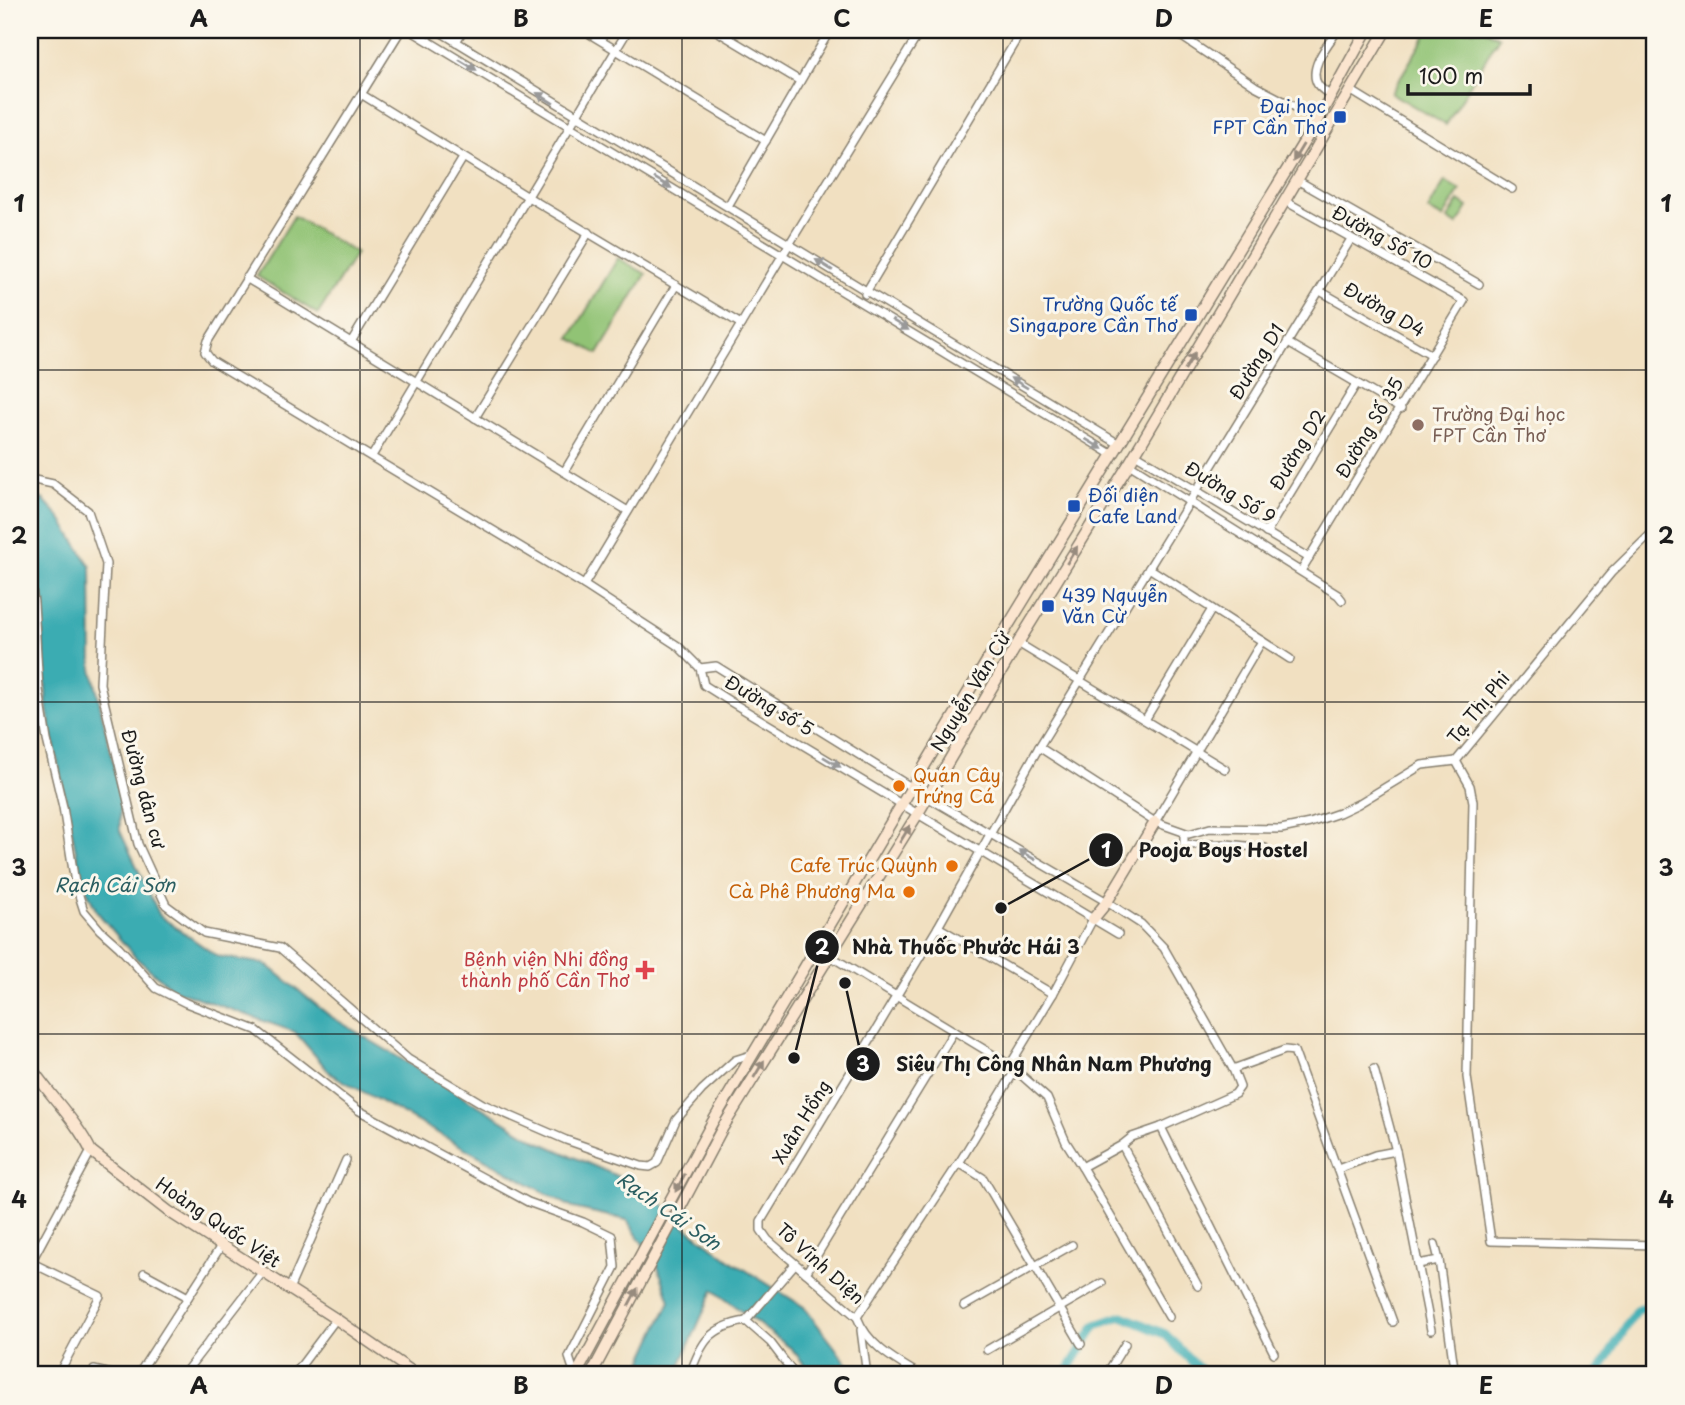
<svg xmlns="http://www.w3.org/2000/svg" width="1685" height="1405" viewBox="0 0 1685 1405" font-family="'Playpen Sans',sans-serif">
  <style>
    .green { fill: #91c374; stroke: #567048; stroke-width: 2 }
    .water { fill: #3aacb2; stroke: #2b6467; stroke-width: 2 }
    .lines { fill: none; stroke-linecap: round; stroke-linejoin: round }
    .stream { stroke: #3aacb2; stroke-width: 2.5 }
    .canal { stroke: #3aacb2; stroke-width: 9 }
    .street-casing { stroke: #867e6e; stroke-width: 10 }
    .secondary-casing { stroke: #867e6e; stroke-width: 13 }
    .street { stroke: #fff; stroke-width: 7 }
    .secondary { stroke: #fbe5cf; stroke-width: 10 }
    .oneway { fill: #999 }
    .oneway2 { fill: #978b7e }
    .grid { fill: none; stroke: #1c1c1c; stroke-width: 2; stroke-opacity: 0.55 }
    .transit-dot { fill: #1a4fb4; stroke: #fbf7ec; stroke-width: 2.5 }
    .education-dot { fill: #8d6e63; stroke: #fbf7ec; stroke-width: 2.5 }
    .food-dot { fill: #e8710a; stroke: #fbf7ec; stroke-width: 2.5 }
    .health-dot { fill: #e0444e; stroke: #fbf7ec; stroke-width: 2.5 }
    .labels { text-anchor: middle; stroke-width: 6; stroke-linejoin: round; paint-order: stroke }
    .transit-label { font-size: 18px; fill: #164399; stroke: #fbf7ec; text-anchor: end }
    .street-label { font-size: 18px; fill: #1c1c1c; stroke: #fbf7ec }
    .education-label { font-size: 18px; fill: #785e54; stroke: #fbf7ec; text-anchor: start }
    .food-label { font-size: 18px; fill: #c56008; stroke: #fbf7ec; text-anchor: end }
    .health-label { font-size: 18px; fill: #be3a42; stroke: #fbf7ec; text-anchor: end }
    .water-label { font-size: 19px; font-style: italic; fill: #2a5d60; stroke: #fbf7ec }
    .leader { fill: none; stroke: #1c1c1c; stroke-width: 2.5 }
    .callout-dot { fill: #1c1c1c; stroke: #fbf7ec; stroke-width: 2.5 }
    .mark-label { font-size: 21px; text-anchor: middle; font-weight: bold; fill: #fff }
    .callout-label { font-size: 19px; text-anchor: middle; font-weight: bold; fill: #1c1c1c; stroke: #fbf7ec; stroke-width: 6; stroke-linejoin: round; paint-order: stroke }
    .neatline { fill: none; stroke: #1c1c1c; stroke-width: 2.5 }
    .grid-label { font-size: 23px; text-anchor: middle; font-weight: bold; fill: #1c1c1c }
  </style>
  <rect width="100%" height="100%" fill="#fbf7ec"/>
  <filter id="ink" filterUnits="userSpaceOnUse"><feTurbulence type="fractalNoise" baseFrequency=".0143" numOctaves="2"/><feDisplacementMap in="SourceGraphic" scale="14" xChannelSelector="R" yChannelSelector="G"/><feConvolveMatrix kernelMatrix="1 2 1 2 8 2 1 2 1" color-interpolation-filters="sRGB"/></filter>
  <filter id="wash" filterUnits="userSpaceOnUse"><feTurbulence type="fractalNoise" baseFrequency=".00686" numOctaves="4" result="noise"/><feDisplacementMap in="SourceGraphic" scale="28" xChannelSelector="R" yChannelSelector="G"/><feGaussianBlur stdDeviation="1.57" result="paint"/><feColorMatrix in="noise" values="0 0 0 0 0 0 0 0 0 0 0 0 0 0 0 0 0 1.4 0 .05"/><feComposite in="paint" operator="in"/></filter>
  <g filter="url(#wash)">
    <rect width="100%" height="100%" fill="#f1e0c1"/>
    <g class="green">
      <polygon points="1429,30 1486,30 1499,37 1446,125 1391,93"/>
      <polygon points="1445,181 1460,190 1443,218 1428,210"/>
      <polygon points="1459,201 1468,207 1457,225 1448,219"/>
      <polygon points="294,216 356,253 318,314 257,276"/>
      <polygon points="618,258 646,274 598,354 570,338"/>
    </g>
    <polygon class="water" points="30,493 44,500 59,516 91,567 92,669 120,794 120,831 160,916 217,956 266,964 330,1016 537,1141 649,1190 682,1224 733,1262 804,1307 856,1375 813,1375 792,1349 713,1290 676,1375 640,1375 642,1362 670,1301 658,1267 627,1220 573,1208 331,1074 295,1032 173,989 136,958 97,912 82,881 47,709 39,580 30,568"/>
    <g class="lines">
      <polyline class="stream" points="1650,30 1655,32"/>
      <g class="canal">
        <polyline points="1065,1375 1096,1325 1122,1316 1165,1334 1205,1375"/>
        <polyline points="1597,1375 1636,1311 1655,1303"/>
      </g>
    </g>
  </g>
  <g filter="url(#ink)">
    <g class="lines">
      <g class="street-casing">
        <g id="street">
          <polyline points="401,30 208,341 205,352 212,361 584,585 678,646 700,668"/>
          <polyline points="410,30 1113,455"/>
          <path d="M437,30C663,169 892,306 1119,444"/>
          <polyline points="583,30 766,141"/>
          <polyline points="715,30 800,81"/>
          <polyline points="1003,30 1017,38"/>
          <polyline points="1172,30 1255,86 1318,119"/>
          <polyline points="456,42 463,30"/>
          <polyline points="1350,90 1512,189"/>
          <polyline points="361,94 528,197 741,324"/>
          <path d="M1331,96C1327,93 1321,89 1318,85C1307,68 1329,43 1338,30"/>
          <polyline points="1297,180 1479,284"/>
          <polyline points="1285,201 1464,301 1301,571"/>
          <polyline points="728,206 830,30"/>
          <polyline points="246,278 628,511"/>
          <polyline points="1320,291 1432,355"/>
          <polyline points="865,294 1022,30"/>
          <polyline points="351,342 463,158"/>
          <polyline points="1288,343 1401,409"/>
          <polyline points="475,418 589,232"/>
          <polyline points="1135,454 1309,558"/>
          <polyline points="372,456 628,30"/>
          <polyline points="1129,464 1338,595 1342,600"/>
          <polyline points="564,472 676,285"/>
          <polyline points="30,479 53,484 88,511 106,564 100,684 138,844 166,905 204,933 280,948 408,1059 483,1104 566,1140 641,1166 650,1167 657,1163 676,1120 702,1090 735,1060 754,1054"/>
          <polyline points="1266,533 1357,383"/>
          <polyline points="1149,568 1290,659"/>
          <polyline points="30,574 34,603 39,690 47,740 63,807 75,883 84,911 100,930 119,947 156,988 186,1003 256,1030 358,1110 528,1202 583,1222 612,1236 615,1267 569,1357 575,1375"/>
          <polyline points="584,585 782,256 921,30"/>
          <polyline points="1018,643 1225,769"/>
          <polyline points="700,668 716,666 927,797 1107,902 1141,924 1164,948 1233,1069 1285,1050 1294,1051 1393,1322"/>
          <polyline points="700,668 704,685 731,702 1118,934"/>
          <polyline points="1145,720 1212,609"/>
          <polyline points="1039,747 1155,822 1189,834 1210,828 1281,829 1310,823 1339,813 1358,804 1422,765 1456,761 1611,573 1655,530"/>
          <polyline points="1456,761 1470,786 1473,802 1467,1077 1491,1241 1655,1245"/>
          <polyline points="1155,822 1262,641"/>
          <polyline points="1184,834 1184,845 1227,844 1265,848"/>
          <polyline points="938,927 1053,994"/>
          <polyline points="817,948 1010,1065 1047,1098 1066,1142 1082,1167"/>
          <polyline points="1010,1065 1053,994 1093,919"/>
          <polyline points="1374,1069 1396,1151 1431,1330"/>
          <polyline points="1161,1127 1274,1353"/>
          <polyline points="1122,1145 1198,1286"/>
          <polyline points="959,1163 1016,1069"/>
          <polyline points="1338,1169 1375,1155 1396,1151"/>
          <polyline points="1439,1260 1455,1375"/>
          <polyline points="30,1262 100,1296 58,1375"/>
          <polyline points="30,1264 91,1151"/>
          <polyline points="1418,1264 1439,1260 1435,1244"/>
          <polyline points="144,1273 188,1297"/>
          <polyline points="806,1273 954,1031"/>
          <polyline points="289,1289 346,1160"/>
          <polyline points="964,1306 1072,1245"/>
          <polyline points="857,1317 959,1163 983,1178 1081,1344"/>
          <polyline points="1169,1317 1082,1167 1122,1145 1132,1137 1161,1127 1235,1094 1240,1087 1233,1069"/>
          <polyline points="746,1321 795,1264"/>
          <polyline points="861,1330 866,1368 871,1375"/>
          <polyline points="987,1350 1102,1283"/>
          <polyline points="94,1370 116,1375"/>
          <polyline points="138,1375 221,1246"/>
          <polyline points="183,1375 262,1273"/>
          <polyline points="294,1375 336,1319"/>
          <path d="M690,1375C701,1342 710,1327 746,1321L770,1342L795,1375"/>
          <path d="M920,1375C895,1360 868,1346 857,1317L768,1240L761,1230V1221L938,927L1039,747L1351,239"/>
          <polyline points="1106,1375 1125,1344"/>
          <polyline points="1654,1375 1655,1375"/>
        </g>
      </g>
      <g class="secondary-casing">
        <g id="secondary">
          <polyline points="1093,919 1107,902 1155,822"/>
          <path d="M30,1066C49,1095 76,1120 91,1151L168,1211L336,1319L417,1375"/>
          <polyline points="576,1375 712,1123 1003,634 1318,119 1367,30"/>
          <polyline points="591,1375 723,1127 917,815 1018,643 1129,464 1386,30"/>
        </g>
      </g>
      <use href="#street" class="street"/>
      <use href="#secondary" class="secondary"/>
    </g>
    <defs><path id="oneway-solid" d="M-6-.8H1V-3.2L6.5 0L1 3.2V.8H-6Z" transform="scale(1.75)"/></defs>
    <g class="oneway">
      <use href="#oneway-solid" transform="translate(468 65) rotate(31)"/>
      <use href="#oneway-solid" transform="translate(545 98) rotate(-148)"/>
      <use href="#oneway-solid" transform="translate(663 183) rotate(31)"/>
      <use href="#oneway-solid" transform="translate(824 265) rotate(-148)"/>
      <use href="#oneway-solid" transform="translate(900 325) rotate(31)"/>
      <use href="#oneway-solid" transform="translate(1019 383) rotate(-149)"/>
      <use href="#oneway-solid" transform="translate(1094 444) rotate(31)"/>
      <use href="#oneway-solid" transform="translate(832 762) rotate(31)"/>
      <use href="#oneway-solid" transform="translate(1027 855) rotate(-150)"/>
    </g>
    <g class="oneway2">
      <use href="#oneway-solid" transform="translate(1298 153) rotate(121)"/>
      <use href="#oneway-solid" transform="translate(1190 361) rotate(-59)"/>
      <use href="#oneway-solid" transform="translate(1072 555) rotate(-58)"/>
      <use href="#oneway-solid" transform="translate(905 834) rotate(-58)"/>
      <use href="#oneway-solid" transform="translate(759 1069) rotate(-59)"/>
      <use href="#oneway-solid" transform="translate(680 1183) rotate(118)"/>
      <use href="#oneway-solid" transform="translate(633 1297) rotate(-62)"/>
    </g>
  </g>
  <path class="grid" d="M360,30V1375M682,30V1375M1003,30V1375M1325,30V1375M30,370H1655M30,702H1655M30,1034H1655"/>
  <g class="transit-dot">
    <rect x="1333" y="110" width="14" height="14" rx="3.5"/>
    <rect x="1184" y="308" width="14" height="14" rx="3.5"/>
    <rect x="1067" y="499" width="14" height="14" rx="3.5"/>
    <rect x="1041" y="599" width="14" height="14" rx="3.5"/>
  </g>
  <circle class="education-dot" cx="1418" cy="425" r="7"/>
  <g class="food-dot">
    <circle cx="899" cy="786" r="7"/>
    <circle cx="952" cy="866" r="7"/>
    <circle cx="909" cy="892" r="7"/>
  </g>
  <path class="health-dot" d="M641.5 959.5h7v7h7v7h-7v7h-7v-7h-7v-7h7z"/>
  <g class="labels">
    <g class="transit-label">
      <text x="1326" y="113">Đại học<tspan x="1326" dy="21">FPT Cần Thơ</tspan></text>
      <text x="1177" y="311">Trường Quốc tế<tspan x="1177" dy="21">Singapore Cần Thơ</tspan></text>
      <text x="1088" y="502" text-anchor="start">Đối diện<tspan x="1088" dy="21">Cafe Land</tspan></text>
      <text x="1062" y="602" text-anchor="start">439 Nguyễn<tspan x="1062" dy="21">Văn Cừ</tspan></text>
    </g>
    <g class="street-label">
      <text transform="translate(1382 238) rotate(29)" y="6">Đường Số 10</text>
      <text transform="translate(1384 310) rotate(30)" y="6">Đường D4</text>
      <text transform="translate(1257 362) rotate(-58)" y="6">Đường D1</text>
      <text transform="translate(1370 428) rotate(-59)" y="6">Đường Số 35</text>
      <text transform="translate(1298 450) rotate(-59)" y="6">Đường D2</text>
      <text transform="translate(1230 493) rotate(31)" y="6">Đường Số 9</text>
      <text transform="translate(971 692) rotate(-59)" y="6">Nguyễn Văn Cừ</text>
      <text transform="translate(769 706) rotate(31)" y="6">Đường số 5</text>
      <text transform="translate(1479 708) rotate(-51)" y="6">Tạ Thị Phi</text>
      <text transform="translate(143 789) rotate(75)" y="6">Đường dân cư</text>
      <text transform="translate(802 1122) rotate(-59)" y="6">Xuân Hồng</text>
      <text transform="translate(218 1223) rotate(34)" y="6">Hoàng Quốc Việt</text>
      <text transform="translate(820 1264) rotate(42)" y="6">Tô Vĩnh Diện</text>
    </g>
    <g class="education-label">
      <text x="1432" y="421">Trường Đại học<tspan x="1432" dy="21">FPT Cần Thơ</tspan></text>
    </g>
    <g class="food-label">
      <text x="913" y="782" text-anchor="start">Quán Cây<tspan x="913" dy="21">Trứng Cá</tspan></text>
      <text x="938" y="872">Cafe Trúc Quỳnh</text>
      <text x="895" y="898">Cà Phê Phương Ma</text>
    </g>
    <g class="health-label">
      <text x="629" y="966">Bệnh viện Nhi đồng<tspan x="629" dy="21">thành phố Cần Thơ</tspan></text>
    </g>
    <g class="water-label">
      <text x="115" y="892">Rạch Cái Sơn</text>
      <text transform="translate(669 1211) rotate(35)" y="7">Rạch Cái Sơn</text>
    </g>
  </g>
  <path class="leader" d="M1001 908L1106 850M794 1058L822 947M845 983L863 1064"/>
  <g class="callout-dot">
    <circle cx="1001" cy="908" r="7"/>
    <circle cx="794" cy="1058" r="7"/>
    <circle cx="845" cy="983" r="7"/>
    <circle cx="1106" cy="850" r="18"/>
    <circle cx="822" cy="947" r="18"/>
    <circle cx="863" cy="1064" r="18"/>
  </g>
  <g class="mark-label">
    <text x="1106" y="858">1</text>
    <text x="822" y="955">2</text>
    <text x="863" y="1072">3</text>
  </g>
  <g class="callout-label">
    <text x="1223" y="857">Pooja Boys Hostel</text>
    <text x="966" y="954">Nhà Thuốc Phước Hái 3</text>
    <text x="1054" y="1071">Siêu Thị Công Nhân Nam Phương</text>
  </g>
  <rect width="1685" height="1405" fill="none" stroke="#fbf7ec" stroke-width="77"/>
  <path d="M1408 84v10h122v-10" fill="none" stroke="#1c1c1c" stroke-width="3.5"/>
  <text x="1419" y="84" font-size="21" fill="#1c1c1c" stroke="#fbf7ec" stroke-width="5" paint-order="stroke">100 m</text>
  <rect x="38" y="38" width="1608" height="1328" class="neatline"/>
  <g class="grid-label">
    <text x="199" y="27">A</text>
    <text x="521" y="27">B</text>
    <text x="842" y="27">C</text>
    <text x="1164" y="27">D</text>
    <text x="1486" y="27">E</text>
    <text x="19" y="212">1</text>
    <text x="1666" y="212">1</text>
    <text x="19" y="544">2</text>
    <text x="1666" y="544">2</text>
    <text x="19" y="876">3</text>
    <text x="1666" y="876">3</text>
    <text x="19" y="1208">4</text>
    <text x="1666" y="1208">4</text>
    <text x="199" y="1394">A</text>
    <text x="521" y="1394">B</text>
    <text x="842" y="1394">C</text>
    <text x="1164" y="1394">D</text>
    <text x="1486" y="1394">E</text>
  </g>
</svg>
